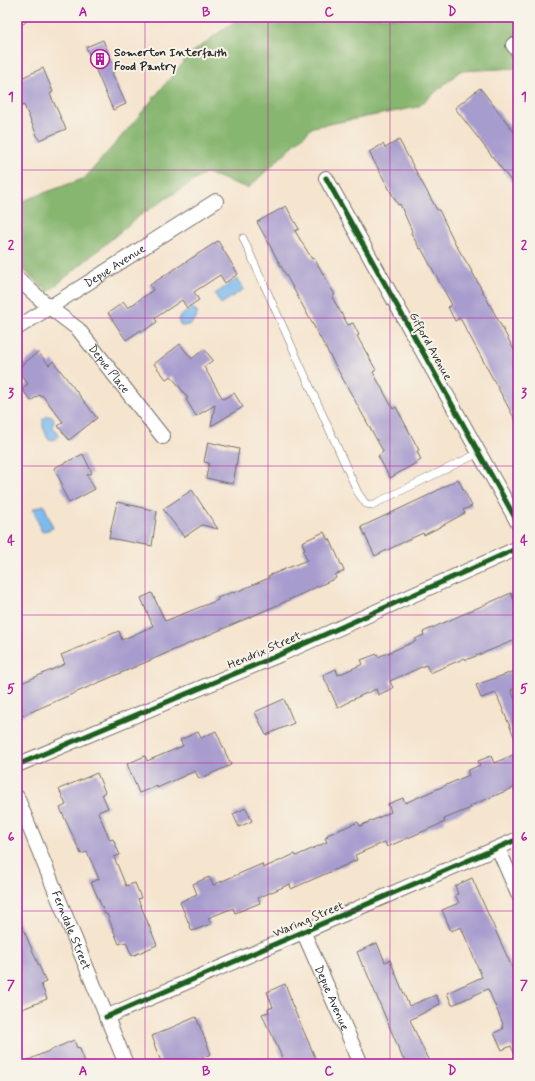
<svg xmlns="http://www.w3.org/2000/svg" width="535" height="1081" viewBox="0 0 535 1081" font-family="Mynerve,sans-serif">
  <style>
    .forest { fill: #87b66f; stroke: #59704d }
    .water { fill: #7bb9ee; stroke: #53728c }
    .building { fill: #a79cce }
    .lines { fill: none; stroke-linecap: round; stroke-linejoin: round }
    .lane-casing { stroke: #726c64; stroke-width: 8 }
    .street-casing { stroke: #726c64; stroke-width: 16 }
    .lane { stroke: #fff; stroke-width: 7 }
    .street { stroke: #fff; stroke-width: 14 }
    .cycleway-casing { stroke: #f7f3e8; stroke-width: 8 }
    .cycleway { stroke: #1b5e20; stroke-width: 5 }
    .grid { fill: none; stroke: #b5179e; stroke-width: 1; stroke-opacity: 0.55 }
    .labels { text-anchor: middle; stroke-width: 4; stroke-linejoin: round; paint-order: stroke }
    .poi-label { font-size: 12px; font-weight: bold; fill: #2b2b2b; stroke: #f7f3e8; text-anchor: start }
    .street-label { font-size: 12px; fill: #2b2b2b; stroke: #f7f3e8 }
    .neatline { fill: none; stroke: #b5179e; stroke-width: 1.5 }
    .grid-label { font-size: 13px; text-anchor: middle; font-weight: bold; fill: #b5179e }
  </style>
  <rect width="100%" height="100%" fill="#f7f3e8"/>
  <filter id="ink" filterUnits="userSpaceOnUse"><feTurbulence type="fractalNoise" baseFrequency=".025" numOctaves="2"/><feDisplacementMap in="SourceGraphic" scale="8" xChannelSelector="R" yChannelSelector="G"/><feConvolveMatrix kernelMatrix="1 2 1 2 8 2 1 2 1" color-interpolation-filters="sRGB"/></filter>
  <filter id="wash" filterUnits="userSpaceOnUse"><feTurbulence type="fractalNoise" baseFrequency=".012" numOctaves="4" result="noise"/><feDisplacementMap in="SourceGraphic" scale="16" xChannelSelector="R" yChannelSelector="G"/><feGaussianBlur stdDeviation="0.9" result="paint"/><feColorMatrix in="noise" values="0 0 0 0 0 0 0 0 0 0 0 0 0 0 0 0 0 1.4 0 .05"/><feComposite in="paint" operator="in"/></filter>
  <g filter="url(#wash)">
    <rect width="100%" height="100%" fill="#f5e4ce"/>
    <polygon class="forest" points="240,17 518,17 518,68 460,71 418,107 313,127 248,188 206,173 139,216 48,292 17,264 17,203 85,178 134,122 190,54"/>
    <g class="water">
      <polygon points="237,279 244,289 221,304 215,294"/>
      <path d="M192,308L197,311C199,320 189,327 181,326L178,320L179,317Z"/>
      <polygon points="48,416 53,417 54,419 53,427 58,434 58,437 53,440 48,439 43,427 43,419"/>
      <polygon points="44,505 53,528 42,532 33,509"/>
    </g>
    <g id="blocks">
      <g class="building">
        <polygon points="103,40 116,71 112,73 126,104 113,110 86,47"/>
        <polygon points="43,68 53,92 50,94 66,129 39,140 24,105 17,108 17,80"/>
        <polygon points="480,88 518,137 518,190 455,108"/>
        <polygon points="399,140 437,210 439,210 456,245 470,268 518,357 518,425 460,318 455,321 448,307 452,305 421,248 420,249 411,233 412,231 400,204 398,205 369,152 383,144 385,148"/>
        <polygon points="286,206 299,229 295,231 312,259 314,258 335,295 332,297 348,325 353,323 359,335 357,336 376,370 373,372 393,409 396,407 419,450 417,451 421,460 390,478 378,456 383,452 383,451 334,363 257,222"/>
        <polygon points="218,241 238,274 225,283 220,275 194,292 199,300 187,308 182,300 155,318 157,322 142,332 141,330 126,340 108,313 124,302 128,308 153,290 150,285"/>
        <polygon points="180,344 191,358 193,358 204,349 213,360 204,367 223,399 234,393 243,407 211,426 215,405 196,416 186,399 188,398 171,376 166,379 154,364"/>
        <polygon points="38,352 49,365 53,361 97,418 69,440 58,426 63,422 42,395 40,396 39,395 31,401 22,389 28,384 17,369"/>
        <polygon points="208,442 239,449 233,484 206,478 209,463 204,462"/>
        <polygon points="83,454 92,473 87,475 95,489 69,503 61,487 63,486 54,468"/>
        <polygon points="458,479 472,506 463,510 465,513 436,529 424,535 423,533 412,538 375,556 361,527 429,495"/>
        <polygon points="192,490 218,529 202,525 184,537 163,509"/>
        <polygon points="117,502 157,511 152,546 109,538"/>
        <polygon points="324,532 328,540 330,539 344,571 335,575 336,578 280,604 17,718 17,685 65,664 61,655 119,631 122,640 153,626 141,598 152,593 165,621 218,600 217,598 233,592 234,593 269,578 268,576 307,560 303,551 305,550 302,542"/>
        <polygon points="511,593 518,609 518,639 466,660 465,658 430,673 426,665 390,681 393,688 378,695 376,689 349,701 349,702 338,708 323,675 336,669 338,675 363,664 361,660 377,654 378,657 416,641 415,639 424,635 423,632"/>
        <polygon points="518,670 518,687 511,690 518,707 518,746 496,693 481,698 476,685"/>
        <polygon points="284,699 294,723 266,735 255,712"/>
        <polygon points="216,731 231,765 199,779 195,771 157,788 157,786 139,793 127,764 145,756 147,761 183,746 180,740 198,732 201,738"/>
        <polygon points="518,753 518,786 470,806 471,808 444,819 445,822 387,847 385,842 355,855 357,860 291,889 290,884 258,898 260,903 235,913 233,908 208,918 211,924 192,931 180,902 197,894 193,884 209,877 213,885 262,864 263,868 295,854 296,856 327,842 325,838 328,837 327,835 358,822 360,826 391,812 388,804 403,798 405,803 469,775 467,771 480,765 478,761 491,756 494,763"/>
        <polygon points="97,773 105,792 102,794 108,808 98,812 110,840 113,839 120,855 114,857 126,886 135,883 141,898 138,899 157,945 132,956 126,942 119,944 107,914 105,914 91,882 99,879 87,852 81,854 60,808 66,805 59,789"/>
        <polygon points="246,808 252,821 239,827 233,814"/>
        <polygon points="472,878 518,981 518,1062 511,1046 502,1050 494,1033 503,1029 502,1025 503,1024 488,989 452,1005 447,993 482,977 461,927 451,931 442,910 459,903 455,895 458,894 455,886"/>
        <polygon points="17,915 46,982 41,984 47,999 20,1010 17,1002"/>
        <polygon points="377,943 385,962 390,960 409,1006 436,995 440,1004 410,1020 430,1064 407,1064 404,1059 403,1059 364,966 363,967 357,952"/>
        <polygon points="285,984 291,999 290,1000 318,1064 285,1064 269,1028 268,1028 262,1014 269,1012 268,1009 273,1007 267,992"/>
        <polygon points="196,1017 211,1054 187,1064 162,1064 154,1044 155,1044 152,1036"/>
        <polygon points="74,1040 77,1048 79,1047 86,1064 19,1064"/>
      </g>
    </g>
  </g>
  <g filter="url(#ink)">
    <use href="#blocks" fill-opacity="0" stroke="#726c64" stroke-width="1"/>
    <g class="lines">
      <g class="lane-casing">
        <polyline id="lane" points="243,238 358,493 366,504 372,505 479,453"/>
      </g>
      <g class="street-casing">
        <g id="street">
          <polyline points="17,18 20,17"/>
          <polyline points="513,45 518,51"/>
          <polyline points="326,178 518,523"/>
          <path id="s1" d="M17,278L49,307L78,329L163,437"/>
          <path id="s2" d="M17,328L216,201"/>
          <polyline points="17,765 279,655 518,548"/>
          <path id="s3" d="M17,797L126,1064"/>
          <polyline points="498,848 518,894"/>
          <path id="s4" d="M303,931L361,1064"/>
          <polyline points="106,1017 518,839"/>
        </g>
      </g>
      <use href="#lane" class="lane"/>
      <use href="#street" class="street"/>
      <g class="cycleway-casing">
        <g id="cycleway">
          <polyline points="326,178 518,523"/>
          <polyline points="17,765 279,655 518,548"/>
          <polyline points="106,1017 518,839"/>
        </g>
      </g>
      <use href="#cycleway" class="cycleway"/>
    </g>
  </g>
  <path class="grid" d="M145,17V1064M268,17V1064M390,17V1064M17,170H518M17,318H518M17,466H518M17,615H518M17,763H518M17,911H518"/>
  <defs>
    <g id="building-ring" transform="scale(1)"><circle r="9.5" fill="#f7f3e8" stroke="#b5179e" stroke-width="1.5"/><path d="M-4-6H4V6H1V3H-1V6H-4ZM-2.5-4.3h1.7v1.8h-1.7ZM.8-4.3h1.7v1.8H.8ZM-2.5-1h1.7V.8h-1.7ZM.8-1h1.7V.8H.8Z" fill="#b5179e"/></g>
  </defs>
  <g fill-rule="evenodd">
    <use href="#building-ring" x="100" y="59"/>
  </g>
  <g class="labels">
    <g class="poi-label">
      <text x="114" y="56">Somerton Interfaith<tspan x="114" dy="14">Food Pantry</tspan></text>
    </g>
    <g class="street-label">
      <text dy="4" stroke="none"><textPath href="#s2" startOffset="116">Depue Avenue</textPath></text>
      <text transform="translate(431 346) rotate(61)" y="4">Gifford Avenue</text>
      <text dy="4" stroke="none"><textPath href="#s1" startOffset="130">Depue Place</textPath></text>
      <text transform="translate(264 650) rotate(-23)" y="4">Hendrix Street</text>
      <text transform="translate(308 919) rotate(-23)" y="4">Waring Street</text>
      <text dy="4" stroke="none"><textPath href="#s3" startOffset="144">Ferndale Street</textPath></text>
      <text dy="4" stroke="none"><textPath href="#s4" startOffset="73">Depue Avenue</textPath></text>
    </g>
  </g>
  <rect width="535" height="1081" fill="none" stroke="#f7f3e8" stroke-width="44"/>
  <rect x="22" y="22" width="491" height="1037" class="neatline"/>
  <g class="grid-label">
    <text x="83" y="16">A</text>
    <text x="206" y="16">B</text>
    <text x="329" y="16">C</text>
    <text x="452" y="16">D</text>
    <text x="11" y="101">1</text>
    <text x="524" y="101">1</text>
    <text x="11" y="249">2</text>
    <text x="524" y="249">2</text>
    <text x="11" y="397">3</text>
    <text x="524" y="397">3</text>
    <text x="11" y="545">4</text>
    <text x="524" y="545">4</text>
    <text x="11" y="693">5</text>
    <text x="524" y="693">5</text>
    <text x="11" y="841">6</text>
    <text x="524" y="841">6</text>
    <text x="11" y="989">7</text>
    <text x="524" y="989">7</text>
    <text x="83" y="1075">A</text>
    <text x="206" y="1075">B</text>
    <text x="329" y="1075">C</text>
    <text x="452" y="1075">D</text>
  </g>
</svg>
